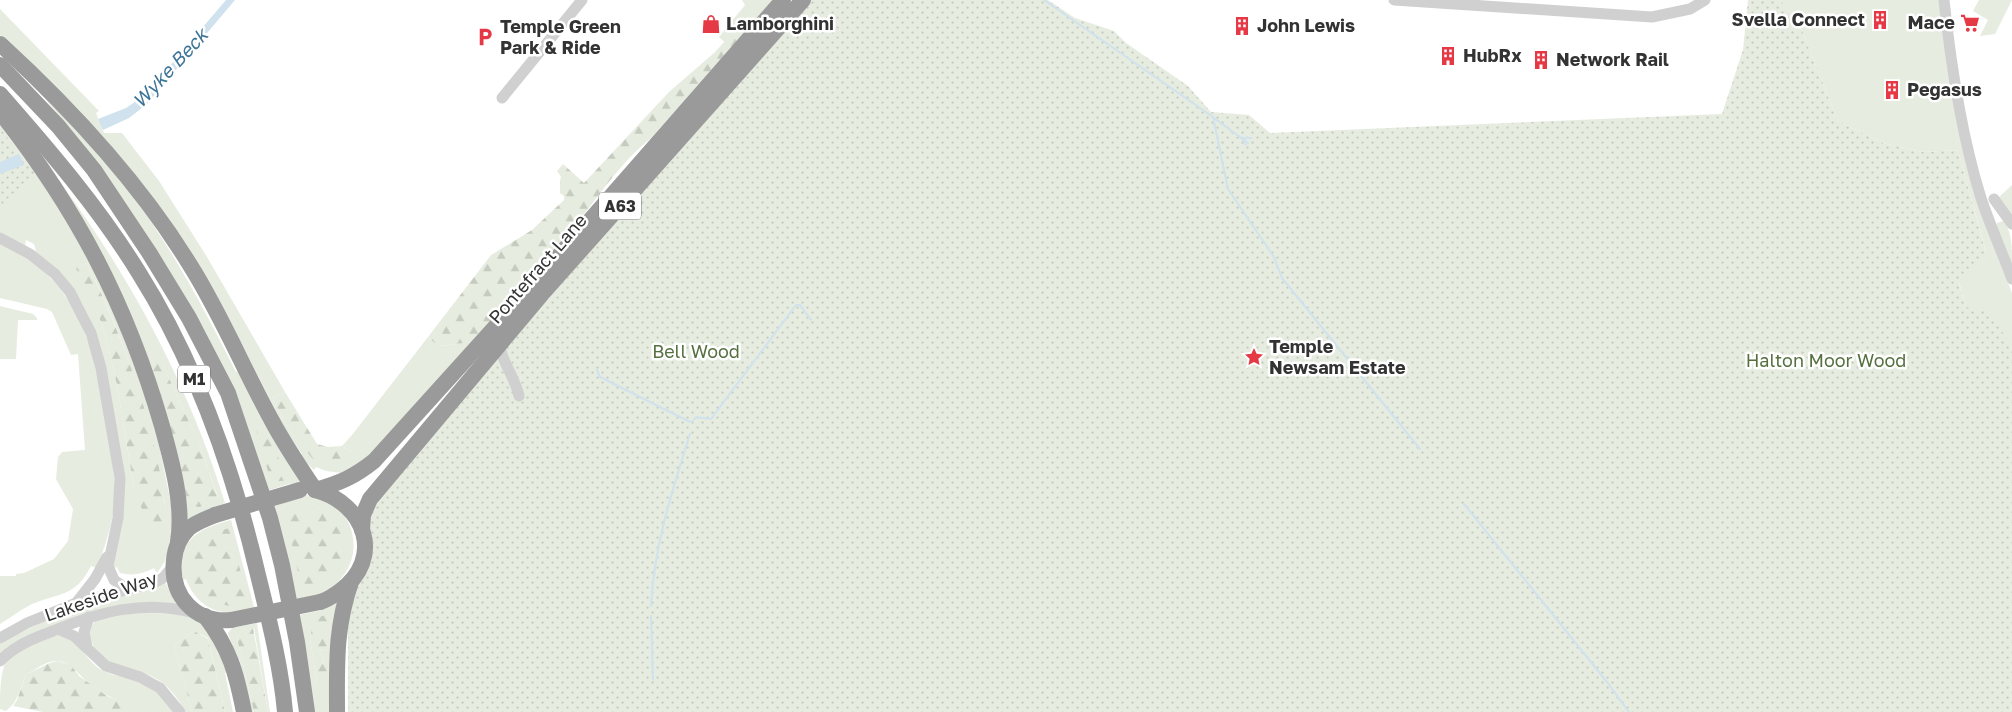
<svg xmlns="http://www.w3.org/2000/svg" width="2012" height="712" viewBox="0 0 2012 712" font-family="'Golos Text',sans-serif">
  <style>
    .green { fill: #e6ecdf; fill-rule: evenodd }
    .forest { fill: url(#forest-firs) }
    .park { fill: url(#park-dots) }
    .water { fill: #cfe2ee }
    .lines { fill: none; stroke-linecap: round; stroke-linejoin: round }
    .stream { stroke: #cfe2ee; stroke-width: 2 }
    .minor { stroke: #d0d0d0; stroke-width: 11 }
    .highway { stroke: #9a9a9a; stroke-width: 16 }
    .highway-bridge { stroke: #9a9a9a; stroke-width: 16 }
    .labels { text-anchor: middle; stroke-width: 5; stroke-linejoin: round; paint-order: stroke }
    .shield { fill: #fff; stroke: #707070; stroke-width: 1 }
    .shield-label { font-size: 16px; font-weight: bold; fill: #333 }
    .poi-label { font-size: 18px; font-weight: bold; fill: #333; stroke: #fff; text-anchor: start }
    .street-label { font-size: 18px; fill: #333; stroke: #fff }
    .park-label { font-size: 18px; fill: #56703f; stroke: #fff }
    .water-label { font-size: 19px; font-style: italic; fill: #3f7597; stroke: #fff }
  </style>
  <defs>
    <pattern id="forest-firs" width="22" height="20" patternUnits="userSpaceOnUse" patternTransform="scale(1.25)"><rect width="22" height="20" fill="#e6ecdf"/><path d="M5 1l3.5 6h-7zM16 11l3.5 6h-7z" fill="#c6cbc0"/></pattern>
    <pattern id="park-dots" width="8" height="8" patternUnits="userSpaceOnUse" patternTransform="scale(1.25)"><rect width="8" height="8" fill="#e6ecdf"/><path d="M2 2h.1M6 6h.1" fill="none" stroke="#c6cbc0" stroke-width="1.8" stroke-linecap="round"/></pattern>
  </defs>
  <rect width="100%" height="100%" fill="#fff"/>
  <g class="green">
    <polygon points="742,0 773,0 731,48 719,37 745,5"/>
    <polygon points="1780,0 1942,0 1981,213 2012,293 2012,347 1966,307 1959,282 1986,252 1958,150 1922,152 1883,143 1838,121 1799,23"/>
    <polygon points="1979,0 2012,0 1995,34 1980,36 1988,20 1973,11"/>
    <polygon points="0,9 99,111 96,113 104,133 122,133 159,181 207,257 285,392 272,398 290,431 316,462 353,452 342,446 352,435 428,337 438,346 474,342 366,461 342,473 326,471 316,467 314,470 300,457 302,454 287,432 223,308 20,53 0,35"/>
    <path d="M26,75C54,106 84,136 111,168C162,230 200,300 236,372L238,371L304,483L289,484L267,491L162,260L103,170Z"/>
    <path d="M0,125L52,196L104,287L145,394L159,444L174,519L172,538L165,561L157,573L154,568C143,574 132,576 120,573L117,567L112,569C119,538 125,508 124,476L94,328L82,303L69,285L37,255L34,244L26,240L25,246L0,233ZM87,263C120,329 145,400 159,473C162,489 168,506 164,522L134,488L117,385L108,347L101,322L77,268Z"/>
    <path d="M19,130C35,151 53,171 68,193C136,287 191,392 225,503L202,512L188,521L138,339ZM161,361L199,443L218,497L200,507Z"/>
    <polygon points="2012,185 2012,215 1999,197"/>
    <path d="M2003,221C2012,229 2012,249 2012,263L2009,261L1997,226V223Z"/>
    <path d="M0,241C24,254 48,272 64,294C93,335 99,382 107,430C110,453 116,475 115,498C113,523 105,546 97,568L91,566C75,598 59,592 30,605C20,610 10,618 0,624V576H16V574L24,573L54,559L68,541L73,509L56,479L58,457L62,452L85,450L78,354L71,355L52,312L47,309L0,298Z"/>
    <polygon points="0,306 33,314 37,318 37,320 18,320 16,359 0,359"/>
    <path d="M301,495C356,494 373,563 327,590C318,596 307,597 297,599L273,507Z"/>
    <path d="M231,520L254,607C245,609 235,613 227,612C207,612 192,596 186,579L183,580C175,540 198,529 231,520Z"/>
    <polygon points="165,582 176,604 158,602 7,647 0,654 0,642 67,611 106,600 150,590"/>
    <path d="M339,600L331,712H314L299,615L322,610V607ZM326,616L327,651L320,649L324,665L317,683L310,639Z"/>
    <path d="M150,610C164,613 183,612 196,619C214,629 220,655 227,672L225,673L233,712H225L208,638L194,631L174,645L192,712H186C177,697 167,683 151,676C123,664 96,668 88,631L96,620Z"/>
    <polygon points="257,623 270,712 268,712 254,628 242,630 237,638 254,712 250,712 240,661 229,637 228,633 232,628"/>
    <path d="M59,634C76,636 86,660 100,669C111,676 122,676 134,679C153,684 164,699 177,712C168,712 155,712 146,712C129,707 106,696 91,685C80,677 72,662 58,661C45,660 37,670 26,674C20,688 19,701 6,711L0,709C0,695 0,680 4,666C10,649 43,640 59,634Z"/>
  </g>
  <g class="forest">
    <path d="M763,0H773L651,138C620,163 599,196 574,227C542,266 507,303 474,342L438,346L428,337L491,255L532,230L564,200V196L560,193V181L561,177L557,171L563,164L584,183L669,92L714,53Z"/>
    <path d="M87,263C123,337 158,431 166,514L164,522L160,525L146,520L134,488L117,385L108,347L101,322L76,268Z"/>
    <polygon points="143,336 161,361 199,443 218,498 200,507 191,506 187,501 178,459 139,338"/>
    <polygon points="285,392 317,444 328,447 342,446 353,452 336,466 316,463 290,431 272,398"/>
    <polygon points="256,429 264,430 290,480 271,482"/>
    <polygon points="315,508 325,513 336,521 345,541 343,564 333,579 318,593 307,594 301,587 286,515"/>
    <polygon points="229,528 249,603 233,607 214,602 197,591 190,573 195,555 213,533"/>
    <polygon points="327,615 327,651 320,649 324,665 328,667 329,676 317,683 310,639 314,618"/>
    <polygon points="253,628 268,712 254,712 237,638 242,630"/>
    <polygon points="194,631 208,639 225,712 192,712 174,645"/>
    <path d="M58,661L71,665L79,676L107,696L146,712H43L13,706L17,700L26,674C38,670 45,663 58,661Z"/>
  </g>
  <g class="park">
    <polygon points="809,0 1048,0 1075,18 1114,31 1126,43 1188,86 1211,112 1249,115 1270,133 1722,114 1743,50 1748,0 1780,0 1799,23 1838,121 1883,143 1922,152 1958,150 1986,253 1959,283 1966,307 1989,312 2012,346 2012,712 348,712 348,617 368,536 372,501"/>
    <polygon points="0,128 35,173 0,206"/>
  </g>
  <g class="water">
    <polygon points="226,0 235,0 147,104 129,118 103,130 98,119 126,108 145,95"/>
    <polygon points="19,154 24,165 0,174 0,162"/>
  </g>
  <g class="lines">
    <g class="stream">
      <polyline points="1044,0 1213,117 1228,189 1274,257 1282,278 1420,449"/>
      <polyline points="1214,118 1248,143"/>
      <polyline points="1246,145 1242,138 1251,138"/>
      <polyline points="597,370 600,377 688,421 692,422 696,417 711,419 796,305 800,305 811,320"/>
      <polyline points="1464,504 1607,682 1629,712"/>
      <path d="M651,606C654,546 672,491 690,434"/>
      <polyline points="651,616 653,680"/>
    </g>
    <g class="minor">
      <polyline points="1394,0 1652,17 1690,9 1705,0"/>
      <path d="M1944,0C1951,66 1961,134 1981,198C1990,225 2002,252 2012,279"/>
      <polyline points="502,98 582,0"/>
      <polyline points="1994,199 2012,224"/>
      <polyline points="0,238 30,254 55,274 70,292 91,333 101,368 120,478 118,518 108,566 114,580 127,589"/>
      <path d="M499,343C502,363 515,377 519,396"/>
      <polyline points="77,602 95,579 107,557"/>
      <polyline points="58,629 74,636 106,666 140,677 160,688 180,712"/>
      <polyline points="0,638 27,623 76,603 153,583 163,578 173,566"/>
      <polyline points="87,648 84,632 89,617"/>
      <path d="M0,661C14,646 34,638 53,631C99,612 145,599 195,613"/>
    </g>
    <g class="highway">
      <path d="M0,44C71,109 139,182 190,265C221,314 243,368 271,419C284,444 300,467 315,490"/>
      <polyline points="0,65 58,126 94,170 150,254 189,318 228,393 270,518 282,565 297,642 307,712"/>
      <path d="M0,94C50,151 99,208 139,273C197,365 233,469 258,575C269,620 281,666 285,712"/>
      <path d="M0,112C78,211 127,305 162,426C172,463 184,504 178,542"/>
      <path d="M315,490C340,483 354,477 374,461L536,282L783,0"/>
      <path d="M315,490C365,503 385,558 340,591C334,595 328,600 320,602"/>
      <path d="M215,515C206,519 196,522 188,529C180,537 175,549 174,560C170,596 195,623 231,620"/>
      <polyline points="362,530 363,515 370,499 541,295 803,0"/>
      <path d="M205,616C230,649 236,672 244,712"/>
      <path d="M337,712C337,663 335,629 351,582"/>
    </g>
    <g class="highway-bridge">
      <polyline points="215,515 300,490"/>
      <polyline points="231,620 320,602"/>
    </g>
  </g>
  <defs>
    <g id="building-bare" transform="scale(1.5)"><path d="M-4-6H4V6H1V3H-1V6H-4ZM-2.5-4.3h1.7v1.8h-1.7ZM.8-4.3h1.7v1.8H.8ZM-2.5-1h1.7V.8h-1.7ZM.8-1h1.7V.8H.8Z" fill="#e63946" stroke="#fff" stroke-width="2.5" paint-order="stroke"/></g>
    <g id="supermarket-bare" transform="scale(1.5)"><path d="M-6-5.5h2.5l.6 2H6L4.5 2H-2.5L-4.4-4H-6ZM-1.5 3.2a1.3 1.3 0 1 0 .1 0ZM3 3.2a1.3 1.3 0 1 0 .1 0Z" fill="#e63946" stroke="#fff" stroke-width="2.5" paint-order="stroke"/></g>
    <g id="shop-bare" transform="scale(1.5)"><path d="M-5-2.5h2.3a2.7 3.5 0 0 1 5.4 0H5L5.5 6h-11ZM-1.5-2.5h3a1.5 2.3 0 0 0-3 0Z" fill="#e63946" stroke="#fff" stroke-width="2.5" paint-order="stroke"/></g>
    <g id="parking-bare" transform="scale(1.5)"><path d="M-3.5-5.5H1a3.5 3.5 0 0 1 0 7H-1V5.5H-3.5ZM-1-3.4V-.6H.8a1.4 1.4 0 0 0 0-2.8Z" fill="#e63946" stroke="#fff" stroke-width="2.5" paint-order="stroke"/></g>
    <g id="sight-bare" transform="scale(1.5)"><path d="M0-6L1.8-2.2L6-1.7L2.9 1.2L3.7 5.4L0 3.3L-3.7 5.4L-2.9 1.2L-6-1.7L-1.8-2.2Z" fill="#e63946" stroke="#fff" stroke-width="2.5" paint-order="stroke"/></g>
  </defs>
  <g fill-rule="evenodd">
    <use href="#building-bare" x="1880" y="20"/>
    <use href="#supermarket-bare" x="1970" y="23"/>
    <use href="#shop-bare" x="711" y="24"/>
    <use href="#building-bare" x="1242" y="26"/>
    <use href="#parking-bare" x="485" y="37"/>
    <use href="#building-bare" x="1448" y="56"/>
    <use href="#building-bare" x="1541" y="60"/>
    <use href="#building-bare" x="1892" y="90"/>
    <use href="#sight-bare" x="1254" y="357"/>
  </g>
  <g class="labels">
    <g class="shield">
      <rect x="599" y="192.5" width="42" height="27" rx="4"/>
      <rect x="178" y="365.5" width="32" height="27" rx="4"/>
    </g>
    <g class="shield-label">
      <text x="620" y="212">A63</text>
      <text x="194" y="385">M1</text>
    </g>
    <g class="poi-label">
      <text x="1865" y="26" text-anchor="end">Svella Connect</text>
      <text x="1955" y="29" text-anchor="end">Mace</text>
      <text x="726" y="30">Lamborghini</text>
      <text x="1257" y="32">John Lewis</text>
      <text x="500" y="33">Temple Green<tspan x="500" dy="21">Park &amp; Ride</tspan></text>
      <text x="1463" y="62">HubRx</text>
      <text x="1556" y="66">Network Rail</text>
      <text x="1907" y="96">Pegasus</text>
      <text x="1269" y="353">Temple<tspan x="1269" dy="21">Newsam Estate</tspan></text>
    </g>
    <g class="street-label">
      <text transform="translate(538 269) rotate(-49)" y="6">Pontefract Lane</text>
      <text transform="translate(101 597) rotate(-19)" y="6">Lakeside Way</text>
    </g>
    <g class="park-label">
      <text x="696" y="358">Bell Wood</text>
      <text x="1826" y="367">Halton Moor Wood</text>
    </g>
    <g class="water-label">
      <text transform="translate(170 68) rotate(-47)" y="7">Wyke Beck</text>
    </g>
  </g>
</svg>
